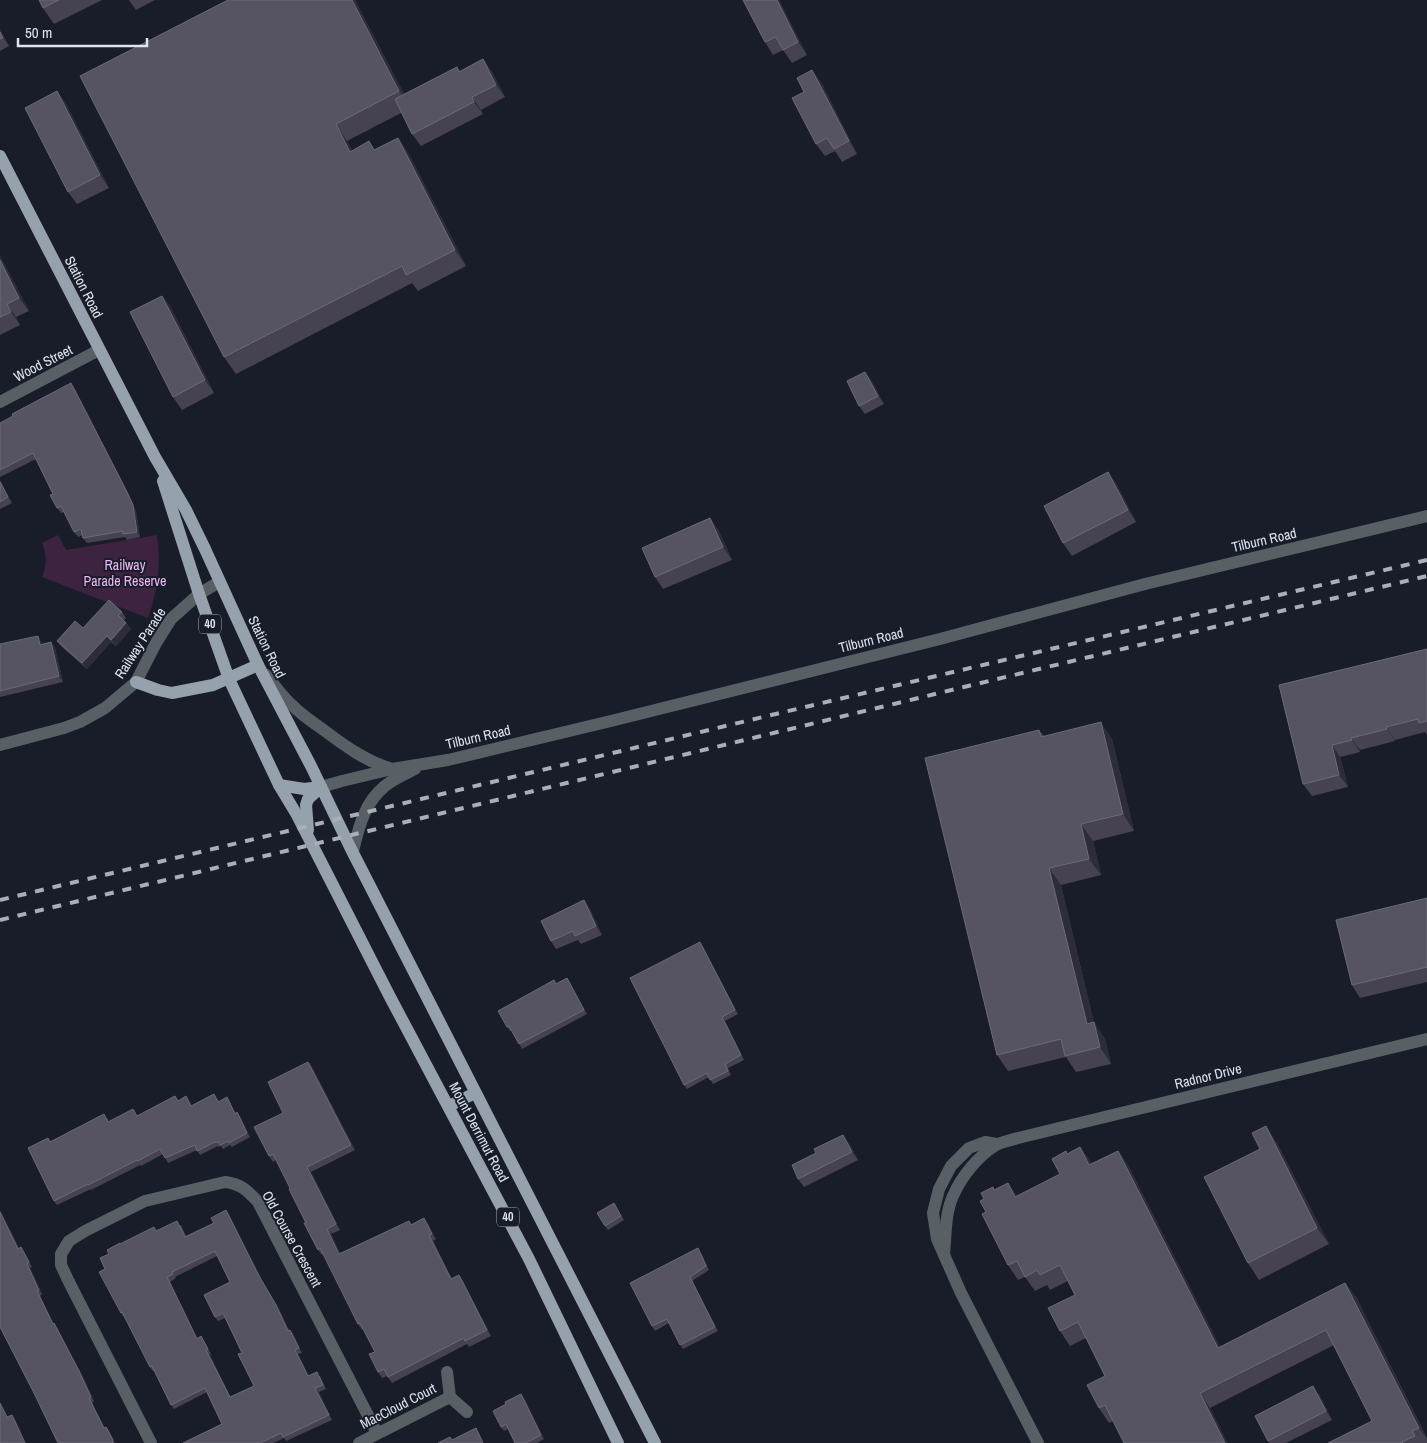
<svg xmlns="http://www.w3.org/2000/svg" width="1427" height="1443" viewBox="0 0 1427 1443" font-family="'Archivo Narrow',sans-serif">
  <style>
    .green { fill: #3d2340 }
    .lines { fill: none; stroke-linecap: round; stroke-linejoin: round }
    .minor { stroke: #596065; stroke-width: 12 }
    .major { stroke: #95a2ae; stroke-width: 12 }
    .rail { stroke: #aaaeb8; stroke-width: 4; stroke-dasharray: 9 9; stroke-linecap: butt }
    .wall { fill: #464252; fill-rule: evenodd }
    .shaded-wall { fill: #2d2c3b }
    .building { fill: #565362; stroke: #6c6a78; fill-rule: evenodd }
    .labels { text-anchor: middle; stroke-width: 4; stroke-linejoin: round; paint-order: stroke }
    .shield { fill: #191d2a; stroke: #a4a8b2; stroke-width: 1 }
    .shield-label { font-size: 12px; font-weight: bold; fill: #dfe3ec }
    .street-label { font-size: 14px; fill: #dfe3ec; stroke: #191d2a }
    .park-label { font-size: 14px; fill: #edb8f3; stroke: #191d2a }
  </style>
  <rect width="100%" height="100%" fill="#191d2a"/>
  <path class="green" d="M58,535L66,550L157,535C161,564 158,590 148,618L42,577C47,565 47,555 42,543Z"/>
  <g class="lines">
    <g class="minor">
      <polyline points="0,402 99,350"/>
      <path d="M266,675C275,685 283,698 294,707C303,716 314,723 325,731C345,746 367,762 392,769"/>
      <polyline points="0,745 64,728 80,722 105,708 136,682 156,643 171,619 199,594 219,582"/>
      <polyline points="321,787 342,781 392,769 448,760 615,720 940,639 1145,584 1427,516"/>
      <path d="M353,851C359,827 364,803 385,786C393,779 405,774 415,769"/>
      <polyline points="997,1144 985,1142 969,1148 951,1166 939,1189 933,1213 937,1239 961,1293 1038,1443"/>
      <path d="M944,1254C946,1235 945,1213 953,1196C961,1177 978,1156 996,1145C1002,1142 1011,1140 1018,1138L1427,1039"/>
      <polyline points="447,1372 450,1397 467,1412"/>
      <path d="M151,1443L69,1282L61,1265V1254L69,1241L85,1231L145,1201L225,1182C241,1184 247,1190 258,1202L377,1433"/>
      <polyline points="359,1443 450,1397"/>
    </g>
    <g class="major">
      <polyline points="0,156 155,457 186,510 205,549 258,665 311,766 350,847 655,1443"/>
      <polyline points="163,481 199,594 229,679 279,785 297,815 389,995 529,1259 618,1443"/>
      <polyline points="136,682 158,690 172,693 213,685 258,665"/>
      <polyline points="279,785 304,789 321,787"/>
      <polyline points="308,830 306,805 308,799 321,787"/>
      <polyline points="449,1106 475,1093"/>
    </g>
    <g class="rail">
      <polyline points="0,900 763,717 1427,560"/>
      <polyline points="0,920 964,687 1427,576"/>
    </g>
  </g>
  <g class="wall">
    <polygon points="39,0 102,0 54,24 43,8"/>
    <polygon points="129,0 155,0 136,10"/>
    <polygon points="355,0 404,94 457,67 460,71 483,59 492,72 505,97 481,110 483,114 421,146 412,134 401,113 347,141 352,150 375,150 409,154 466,266 418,291 412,283 236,374 224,357"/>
    <polygon points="743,0 779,0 807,55 792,63 783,50 773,55 765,42"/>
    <polygon points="0,29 9,46 0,51"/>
    <polygon points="821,82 857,154 842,162 835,151 825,156 816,144"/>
    <polygon points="57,91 66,104 109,188 77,204 68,192"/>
    <polygon points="0,256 29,311 16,317 20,325 0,335"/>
    <polygon points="162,296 171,308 214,393 182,410 173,397"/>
    <polygon points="865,372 871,380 884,404 865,414 859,406"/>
    <polygon points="75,389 129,495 136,511 140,537 127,540 125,537 87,543 83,538 83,535 78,537 74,532 64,512 61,513 57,508 53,494 36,459 0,477 0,423"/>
    <polygon points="1108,472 1117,485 1136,522 1072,556 1063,543"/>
    <polygon points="0,480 12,503 0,509"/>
    <polygon points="710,518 719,531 732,560 663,589 655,577"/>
    <polygon points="122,612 126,618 124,620 131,629 116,646 111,642 87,669 62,647 57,641 83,628"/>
    <polygon points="41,641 42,644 51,642 55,648 63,682 0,697 0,644"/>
    <polygon points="1427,649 1427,735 1425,732 1395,740 1395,741 1360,750 1360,752 1340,757 1348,787 1312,796 1303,784 1279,685"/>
    <polygon points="1039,730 1044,736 1112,739 1134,831 1093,841 1101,875 1061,885 1094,1023 1105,1039 1111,1064 1076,1072 1066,1057 1008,1071 997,1055"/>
    <polygon points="1427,898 1427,982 1360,998 1352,985"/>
    <polygon points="584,900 590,909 602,935 581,944 578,940 556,949 551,941"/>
    <polygon points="703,947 738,1014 725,1021 744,1060 728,1068 731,1075 713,1084 709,1077 687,1089 684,1085"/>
    <polygon points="567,978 587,1014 522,1049 512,1030 510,1031 507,1027 557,983"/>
    <polygon points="308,1062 312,1067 355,1150 311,1172 340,1230 331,1234 340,1253 411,1224 428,1224 436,1239 433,1241 452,1279 459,1275 463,1281 491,1336 469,1347 467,1344 392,1383 387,1376 382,1378 378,1372 375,1352 363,1329 362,1330 358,1324 324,1254 322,1255 318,1250 290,1188 276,1160 273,1162 269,1156 283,1113"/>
    <polygon points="217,1098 218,1101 230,1102 235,1113 237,1112 240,1116 250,1137 232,1147 230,1145 223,1149 221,1146 218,1147 218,1146 200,1155 197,1150 168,1163 163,1154 141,1166 140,1165 91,1190 91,1189 57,1205 54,1201 48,1138 50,1142 107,1118 109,1122 138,1116 178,1100 189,1101 192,1106"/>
    <polygon points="849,1143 858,1160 804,1187 798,1179"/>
    <polygon points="1277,1143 1329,1244 1259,1280 1248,1263"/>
    <polygon points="1080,1147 1092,1164 1118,1151 1128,1165 1220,1347 1345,1283 1356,1297 1427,1438 1427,1443 1328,1443 1372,1421 1334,1345 1210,1408 1113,1421 1109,1423 1099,1408 1105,1376 1086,1338 1070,1346 1060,1331 1075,1295 1068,1281 1050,1290 1047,1285 1035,1291 1025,1277 1018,1280 1008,1265 986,1212 984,1199 993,1187 995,1190 1017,1196 1060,1174 1068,1154"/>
    <polygon points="614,1203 624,1220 608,1230 605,1226"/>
    <polygon points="0,1210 19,1248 24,1252 32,1267 30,1268 42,1294 40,1296 53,1324 57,1328 82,1375 94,1401 92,1403 104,1428 106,1427 109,1431 115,1443 58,1443 34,1393 0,1327"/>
    <path d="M229,1215L262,1280L279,1309L289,1330L293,1334L302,1353L298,1354L308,1376H320L326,1389L319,1392L332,1420L286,1441L284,1438L273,1443H183L222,1424L207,1392L174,1409L171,1405L154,1371H153L150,1367L125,1317H124L121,1313L105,1269L109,1254L120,1244L181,1225L186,1236L214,1223ZM217,1256L230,1282L215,1317L218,1321L225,1318L242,1353L254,1386L230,1397L210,1355L211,1354L204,1341L201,1336L197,1338L170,1282L176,1278L175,1277Z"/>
    <polygon points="701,1253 709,1270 692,1281 718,1331 683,1349 669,1323 655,1331 652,1326"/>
    <polygon points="1319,1394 1332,1420 1286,1443 1269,1443 1268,1441"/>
    <polygon points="524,1398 544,1439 537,1443 515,1443 508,1429 504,1431 501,1427"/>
  </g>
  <g class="shaded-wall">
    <polygon points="352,0 355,0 411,108 399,91"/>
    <polygon points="777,0 779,0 807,55 798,42"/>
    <polygon points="0,29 9,46 3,38 0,32"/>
    <polygon points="483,59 492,72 505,97 496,85"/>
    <polygon points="812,70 821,82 857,154 849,141"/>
    <polygon points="57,91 66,104 109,188 100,175"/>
    <polygon points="472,97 481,110 483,114 474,102"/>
    <polygon points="336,124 347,141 361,168 350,152"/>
    <polygon points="398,138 409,154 466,266 455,250"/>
    <polygon points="0,256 29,311 19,298 0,260"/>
    <polygon points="162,296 171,308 214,393 205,380"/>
    <polygon points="7,304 16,317 20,325 11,312"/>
    <polygon points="865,372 871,380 884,404 878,396"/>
    <polygon points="71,383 75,389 129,495 136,511 140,537 137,532"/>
    <polygon points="1108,472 1117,485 1136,522 1128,510"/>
    <polygon points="0,480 12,503 8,497 0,482"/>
    <polygon points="710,518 719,531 732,560 723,547"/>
    <polygon points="126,623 131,629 116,646 111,640"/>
    <polygon points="38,636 41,641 44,650 40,645"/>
    <polygon points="107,636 111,642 87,669 82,663"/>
    <polygon points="51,642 55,648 63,682 59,676"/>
    <polygon points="1101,722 1112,739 1134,831 1123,814"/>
    <polygon points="1386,727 1395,740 1395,741 1387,729"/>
    <polygon points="1351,738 1360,750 1360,752 1352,740"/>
    <polygon points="1332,745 1340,757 1348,787 1339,775"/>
    <polygon points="1081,824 1093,841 1101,875 1089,859"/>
    <polygon points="1049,868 1061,885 1094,1023 1105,1039 1111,1064 1100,1047 1087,1024"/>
    <polygon points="584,900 590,909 602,935 596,926"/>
    <polygon points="700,942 703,947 738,1014 735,1010"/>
    <polygon points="567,978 570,982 587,1014 584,1010"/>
    <polygon points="722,1017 725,1021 744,1060 741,1055"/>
    <polygon points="308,1062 312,1067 355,1150 351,1145"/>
    <polygon points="237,1112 240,1116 250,1137 247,1133"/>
    <polygon points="1266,1126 1277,1143 1329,1244 1317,1228"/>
    <polygon points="843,1135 849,1143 858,1160 852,1152"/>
    <polygon points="1080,1147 1091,1162 1099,1180 1089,1165"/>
    <polygon points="1118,1151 1128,1165 1228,1362 1218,1348"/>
    <polygon points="307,1167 311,1172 340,1230 336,1224"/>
    <polygon points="1008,1183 1018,1197 1015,1197"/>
    <polygon points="0,1210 21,1253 18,1249 0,1212"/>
    <polygon points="226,1210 229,1215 262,1280 279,1309 291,1335 259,1276"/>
    <polygon points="424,1218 428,1224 436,1239 432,1234"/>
    <polygon points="327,1229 331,1234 343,1259 339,1254"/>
    <polygon points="429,1235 433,1241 455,1285 451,1279"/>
    <polygon points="27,1264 30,1268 42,1294 39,1290"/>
    <polygon points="459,1275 463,1281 491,1336 487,1330"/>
    <polygon points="167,1277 170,1282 200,1343 197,1339"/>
    <polygon points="690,1277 692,1281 718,1331 715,1327"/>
    <polygon points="1345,1283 1356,1297 1427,1439 1419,1428"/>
    <polygon points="37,1291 40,1296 56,1328 53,1324"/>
    <polygon points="54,1323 82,1375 94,1401 91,1397"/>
    <polygon points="290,1330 293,1334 302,1353 299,1348"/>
    <polygon points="206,1350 210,1355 233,1402 230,1397"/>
    <polygon points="295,1350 298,1354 311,1380 308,1376"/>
    <polygon points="1313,1386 1319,1394 1332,1420 1326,1411"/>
    <polygon points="315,1388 319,1392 332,1420 329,1415"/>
    <polygon points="1200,1393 1210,1408 1228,1443 1225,1443"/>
    <polygon points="521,1394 524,1398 544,1439 541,1435"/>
    <polygon points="89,1398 92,1403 107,1432 104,1428"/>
    <polygon points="12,1415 15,1419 26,1443 25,1443"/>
  </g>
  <g class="building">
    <polygon points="39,0 59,0 43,8"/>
    <polygon points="228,0 352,0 399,91 336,124 350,152 369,141 374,150 398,138 455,250 406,275 402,266 224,357 80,76"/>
    <polygon points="743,0 777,0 798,42 783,50 776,37 765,42"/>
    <polygon points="0,32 3,38 0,39"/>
    <polygon points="483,59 496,85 472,97 474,102 412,134 395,99 457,67 459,72"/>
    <polygon points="812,70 849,141 834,149 827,138 816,144 792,98 804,92 797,78"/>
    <polygon points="57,91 100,175 68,192 25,108"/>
    <polygon points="0,260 19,298 7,304 11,312 0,317"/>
    <polygon points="162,296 205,380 173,397 130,312"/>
    <polygon points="865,372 878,396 859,406 847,381"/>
    <polygon points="71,383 126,490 133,505 137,532 123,534 123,531 83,538 81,529 74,532 61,506 57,508 50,495 53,494 33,453 0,470 0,423 13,416 12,414"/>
    <polygon points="1108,472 1128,510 1063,543 1044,506"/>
    <polygon points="0,482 8,497 0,502"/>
    <polygon points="710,518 723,547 655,577 642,548"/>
    <polygon points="109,600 122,612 118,615 126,623 111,640 107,636 82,663 57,641 75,621 83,628"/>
    <polygon points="38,636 40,645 51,642 59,676 0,691 0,644"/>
    <polygon points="1427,649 1427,721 1419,723 1418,719 1386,727 1387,729 1351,738 1352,740 1332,745 1339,775 1303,784 1279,685"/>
    <polygon points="1101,722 1123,814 1081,824 1089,859 1049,868 1087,1024 1094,1022 1100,1047 1065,1056 1061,1039 997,1055 925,758 1039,730 1041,737"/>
    <polygon points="1427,898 1427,967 1352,985 1336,920"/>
    <polygon points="584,900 596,926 575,936 573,931 551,941 541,921"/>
    <polygon points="700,942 735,1010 722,1017 741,1055 725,1064 728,1071 710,1080 707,1073 684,1085 630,978"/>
    <polygon points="567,978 584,1010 519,1044 509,1026 507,1027 498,1011 554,980 556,984"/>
    <polygon points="308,1062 351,1145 307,1167 336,1224 327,1229 339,1254 409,1221 411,1225 424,1218 432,1234 429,1235 451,1279 459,1275 487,1330 465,1341 464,1338 388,1377 384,1369 378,1372 369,1354 375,1352 360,1323 358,1324 320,1248 318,1250 304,1223 306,1223 289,1189 290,1188 273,1154 269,1156 254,1127 283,1113 268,1082"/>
    <polygon points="214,1094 218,1102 227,1097 235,1114 237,1112 247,1133 229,1143 228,1141 220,1145 218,1141 216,1143 215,1142 197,1151 195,1145 165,1158 160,1149 138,1161 137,1160 88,1185 88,1184 54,1201 28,1148 48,1138 50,1142 104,1114 108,1122 133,1109 137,1116 175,1096 178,1101 186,1096 191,1106"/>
    <polygon points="1266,1126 1317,1228 1248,1263 1204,1177 1260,1149 1252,1133"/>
    <polygon points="843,1135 852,1152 798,1179 792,1165 816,1153 814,1149"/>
    <polygon points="1080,1147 1089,1165 1118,1151 1218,1348 1345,1283 1419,1428 1412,1431 1415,1436 1402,1442 1403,1443 1328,1443 1372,1421 1326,1330 1200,1393 1225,1443 1124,1443 1105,1405 1099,1408 1087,1385 1105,1376 1078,1322 1060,1331 1048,1308 1075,1295 1060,1265 1040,1275 1037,1270 1025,1277 1017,1261 1008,1265 982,1214 986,1212 980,1201 984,1199 981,1193 993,1187 994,1190 1008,1183 1015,1197 1060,1174 1052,1159 1066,1151 1067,1154"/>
    <polygon points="614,1203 621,1216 605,1226 597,1213"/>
    <path d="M226,1210L259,1276L276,1305L288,1331L290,1330L299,1348L295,1350L308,1376L317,1372L323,1385L315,1388L329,1415L283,1437L281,1433L260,1443H183L222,1424L205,1388L171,1405L152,1366L150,1367L122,1312L121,1313L99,1272L105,1269L100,1258L109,1254L107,1250L120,1243V1244L154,1227L156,1231L177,1221L185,1237L214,1223L211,1218ZM215,1251L230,1282L204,1295L215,1317L223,1313L242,1353L238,1354L254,1386L230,1397L206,1350L208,1349L201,1336L197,1339L167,1277L173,1274L172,1272Z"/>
    <polygon points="0,1212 18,1249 21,1247 29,1262 27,1264 39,1290 37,1291 53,1324 54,1323 79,1371 91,1397 89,1398 104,1428 106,1427 113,1440 112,1440 113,1443 58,1443 34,1393 0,1327"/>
    <polygon points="698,1248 706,1266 690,1277 715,1327 680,1345 667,1319 652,1326 630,1283"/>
    <polygon points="1313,1386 1326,1411 1268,1441 1255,1416"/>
    <polygon points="521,1394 541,1435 526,1443 515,1443 506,1424 501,1427 493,1411 506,1404 505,1402"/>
    <polygon points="0,1403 7,1417 12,1415 25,1443 0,1443"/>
    <polygon points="476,1428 483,1443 438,1443 450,1437 452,1440"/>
  </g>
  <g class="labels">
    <g class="shield">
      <rect x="199" y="614.5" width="22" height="19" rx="4"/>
      <rect x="497" y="1207.5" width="22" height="19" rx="4"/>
    </g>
    <g class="shield-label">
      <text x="210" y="628">40</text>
      <text x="508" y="1221">40</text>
    </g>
    <g class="street-label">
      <text transform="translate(84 287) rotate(63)" y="5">Station Road</text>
      <text transform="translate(43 363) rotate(-27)" y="5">Wood Street</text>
      <text transform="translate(1264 540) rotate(-13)" y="5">Tilburn Road</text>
      <text transform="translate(871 640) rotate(-14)" y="5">Tilburn Road</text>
      <text transform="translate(140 643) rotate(-57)" y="5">Railway Parade</text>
      <text transform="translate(267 647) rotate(64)" y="5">Station Road</text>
      <text transform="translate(478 737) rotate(-13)" y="5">Tilburn Road</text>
      <text transform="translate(1208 1076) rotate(-14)" y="5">Radnor Drive</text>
      <text transform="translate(479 1132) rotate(62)" y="5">Mount Derrimut Road</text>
      <text transform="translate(292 1239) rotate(61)" y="5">Old Course Crescent</text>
      <text transform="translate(398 1406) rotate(-27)" y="5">MacCloud Court</text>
    </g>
    <g class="park-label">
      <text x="125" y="570">Railway<tspan x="125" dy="16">Parade Reserve</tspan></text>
    </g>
  </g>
  <path d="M18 38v8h129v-8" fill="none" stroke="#dfe3ec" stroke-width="2.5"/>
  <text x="25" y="38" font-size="15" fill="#dfe3ec" stroke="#191d2a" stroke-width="4" paint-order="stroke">50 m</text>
</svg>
